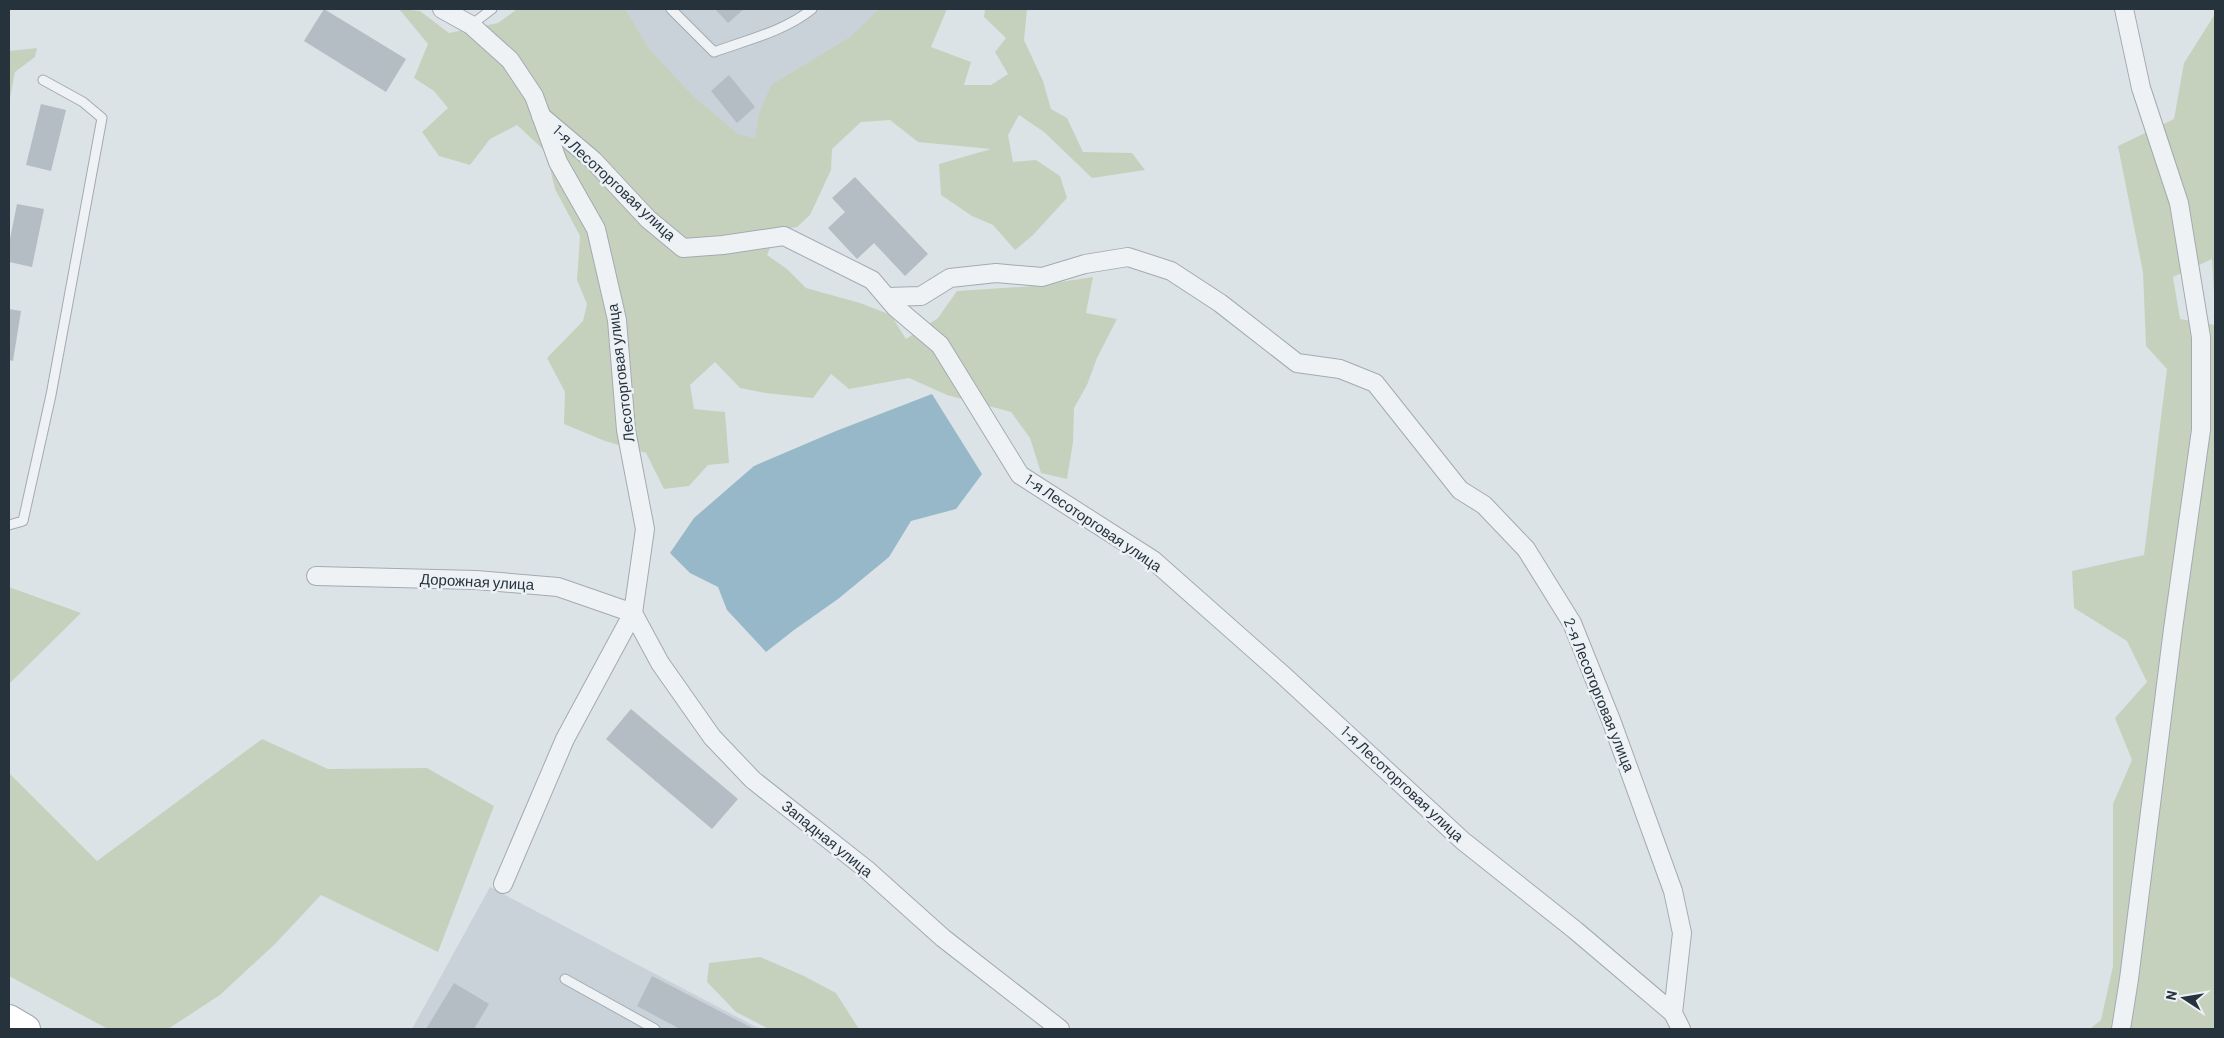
<svg xmlns="http://www.w3.org/2000/svg" width="2224" height="1038" viewBox="0 0 2224 1038" font-family="Barlow,sans-serif">
  <style>
    .built { fill: #cad2d9 }
    .green { fill: #c6d1bd }
    .water { fill: #96b8c8 }
    .building { fill: #b4bdc4 }
    .lines { fill: none; stroke-linecap: round; stroke-linejoin: round }
    .lane-casing { stroke: #a2abb1; stroke-width: 11 }
    .street-casing { stroke: #a2abb1; stroke-width: 20 }
    .primary-casing { stroke: #9ca9b3; stroke-width: 30 }
    .lane { stroke: #eff2f5; stroke-width: 9 }
    .street { stroke: #eff2f5; stroke-width: 18 }
    .primary { stroke: #fff; stroke-width: 28 }
    .labels { text-anchor: middle; stroke-width: 5; stroke-linejoin: round; paint-order: stroke }
    .street-label { font-size: 15px; fill: #26333d; stroke: #ecf1f5 }
  </style>
  <rect width="100%" height="100%" fill="#dce3e7"/>
  <g class="built">
    <polygon points="609,9 885,9 743,150"/>
    <polygon points="490,887 760,1029 412,1029"/>
  </g>
  <g class="green">
    <polygon points="399,9 420,11 449,33 498,23 517,9 625,9 650,50 693,96 738,134 755,138 759,114 771,85 850,37 879,9 947,9 931,47 971,62 964,85 991,85 1008,74 995,52 1006,38 984,17 985,9 1027,9 1024,40 1043,81 1051,109 1067,118 1083,152 1132,153 1145,170 1092,178 1044,132 1019,115 1008,135 1013,162 1036,160 1060,176 1067,198 1033,235 1015,250 993,225 972,216 941,195 939,164 991,149 918,142 890,120 861,122 832,149 831,170 810,215 797,227 778,230 767,255 787,269 806,288 860,303 891,315 906,339 938,318 957,291 1034,286 1093,277 1086,313 1117,319 1097,358 1087,385 1074,408 1073,442 1067,479 1041,473 1030,438 1011,412 947,395 909,378 849,389 831,374 813,398 765,393 740,388 715,362 690,385 694,409 725,412 729,463 708,465 689,486 664,489 646,453 605,441 564,424 565,392 547,358 583,321 587,304 577,280 580,236 555,189 546,152 517,125 490,139 470,165 439,156 422,132 448,108 434,91 414,78 428,44"/>
    <polygon points="2215,14 2215,312 2212,259 2173,277 2180,319 2215,325 2215,1029 2090,1029 2101,1020 2113,966 2113,804 2132,760 2115,718 2147,682 2127,641 2074,608 2072,571 2144,555 2167,369 2146,346 2143,272 2118,146 2174,119 2184,63"/>
    <polygon points="37,48 35,57 15,72 9,103 9,51"/>
    <polygon points="9,587 81,613 9,684"/>
    <polygon points="262,739 328,769 427,768 494,806 438,952 321,895 275,944 220,995 168,1029 108,1029 9,976 9,773 97,861"/>
    <polygon points="760,957 804,976 836,993 859,1029 769,1029 736,1012 707,982 709,963"/>
  </g>
  <polygon class="water" points="932,394 982,474 956,509 911,521 889,557 838,599 794,630 766,652 727,610 718,587 690,573 670,553 694,518 754,466 836,431"/>
  <g class="building">
    <polygon points="324,9 406,59 386,92 304,41"/>
    <polygon points="715,9 744,9 728,23"/>
    <polygon points="729,75 755,107 737,123 711,91"/>
    <polygon points="41,104 66,110 51,171 26,165"/>
    <polygon points="855,177 928,254 905,276 874,243 857,259 828,228 845,212 832,198"/>
    <polygon points="17,204 44,209 32,267 9,262 9,244"/>
    <polygon points="9,309 21,311 13,361 9,360"/>
    <polygon points="631,709 738,799 712,829 606,739"/>
    <polygon points="652,976 754,1029 680,1029 637,1006"/>
    <polygon points="454,983 489,1004 474,1029 426,1029"/>
  </g>
  <g class="lines">
    <g class="lane-casing">
      <g id="lane">
        <path d="M671,9L714,52C747,40 785,31 812,9"/>
        <polyline points="471,25 492,9"/>
        <polyline points="9,525 23,521 51,395 102,118 83,102 43,80"/>
        <polyline points="565,979 655,1029"/>
      </g>
    </g>
    <g class="street-casing">
      <g id="street">
        <polyline points="442,9 471,25 510,60 534,96 558,162 596,229 617,320 626,430 645,529 633,613 565,739 503,884"/>
        <polyline points="541,116 593,160 648,219 683,248 723,245 784,236 872,280 895,307 940,345 1020,475 1153,560 1283,675 1463,841 1575,930 1673,1013"/>
        <polyline points="887,297 921,296 950,278 996,273 1042,277 1085,264 1128,257 1171,271 1220,303 1297,363 1340,369 1375,383 1460,490 1484,505 1526,549 1572,623 1611,720 1673,891 1682,933 1673,1013 1681,1029"/>
        <polyline points="316,576 476,580 558,587 633,613"/>
        <polyline points="633,613 660,663 712,737 753,780 866,869 943,938 1060,1029"/>
        <polyline points="2121,1029 2129,979 2173,629 2201,430 2201,337 2179,203 2141,88 2124,9"/>
      </g>
    </g>
    <g class="primary-casing">
      <polyline id="primary" points="9,1019 26,1029"/>
    </g>
    <use href="#lane" class="lane"/>
    <use href="#street" class="street"/>
    <use href="#primary" class="primary"/>
  </g>
  <g class="labels">
    <g class="street-label">
      <text transform="translate(614 183) rotate(43)" y="5">1-я Лесоторговая улица</text>
      <text transform="translate(621 373) rotate(-97)" y="5">Лесоторговая улица</text>
      <text transform="translate(1093 523) rotate(34)" y="5">1-я Лесоторговая улица</text>
      <text transform="translate(477 582) rotate(3)" y="5">Дорожная улица</text>
      <text transform="translate(1599 695) rotate(68)" y="5">2-я Лесоторговая улица</text>
      <text transform="translate(1402 784) rotate(43)" y="5">1-я Лесоторговая улица</text>
      <text transform="translate(827 839) rotate(39)" y="5">Западная улица</text>
    </g>
  </g>
  <rect width="2224" height="1038" fill="none" stroke="#26333d" stroke-width="20"/>
  <g transform="translate(2184 998) rotate(282)" stroke="#ecf1f5" stroke-width="4" paint-order="stroke">
  <path d="M0-4L9 19L0 12L-9 19Z" fill="#26333d"/>
  <text y="-8" font-size="14" font-weight="bold" text-anchor="middle" fill="#26333d">N</text>
  </g>
</svg>
